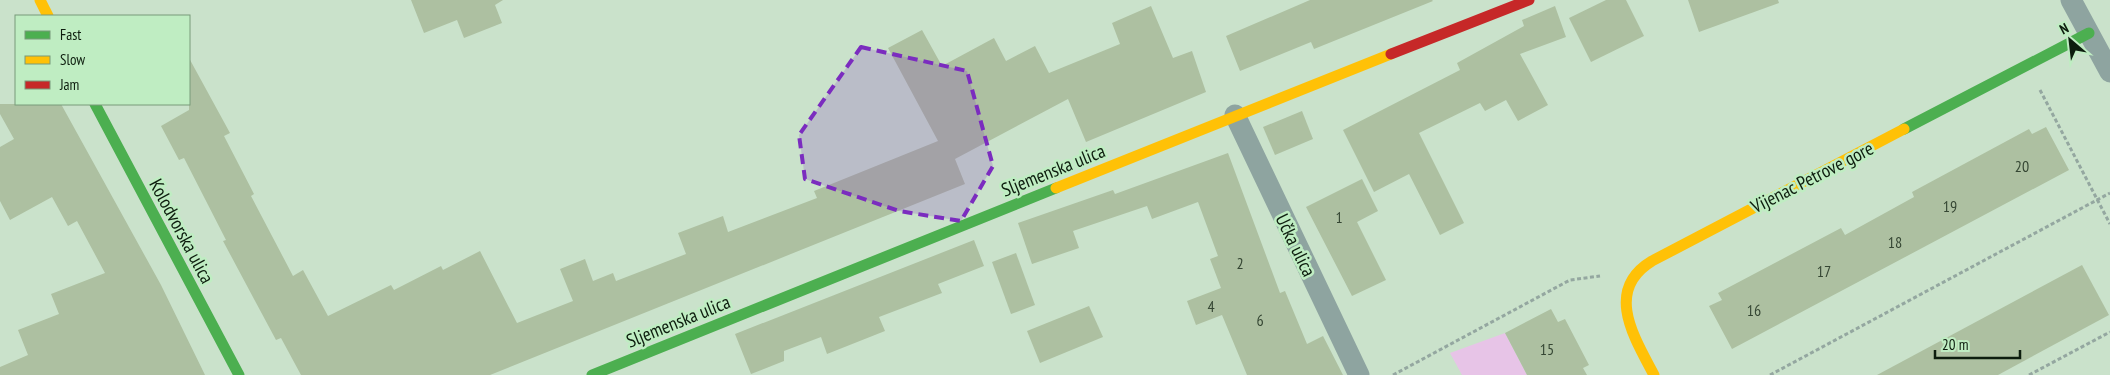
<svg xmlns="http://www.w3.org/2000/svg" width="2110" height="375" viewBox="0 0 2110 375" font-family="'PT Sans Narrow',sans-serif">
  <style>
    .green { fill: #e7c4e7 }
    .building { fill: #adc0a1 }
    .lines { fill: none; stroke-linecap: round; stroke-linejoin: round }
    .path { stroke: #94a7a0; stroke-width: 3; stroke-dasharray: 4 2.5; stroke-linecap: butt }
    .street { stroke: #8ea4a0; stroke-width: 21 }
    .fast { stroke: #4caf50; stroke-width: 11 }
    .slow { stroke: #ffc107; stroke-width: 11 }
    .jam { stroke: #c62828; stroke-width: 11 }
    .marked { fill: #7b2cbf; fill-opacity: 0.2; stroke: #7b2cbf; stroke-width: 4; stroke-dasharray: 10 6; stroke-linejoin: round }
    .labels { text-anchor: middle; stroke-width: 5; stroke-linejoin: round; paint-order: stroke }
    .number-label { font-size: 16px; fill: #354633 }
    .street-label { font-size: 19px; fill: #0d1d0e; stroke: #bfedc2 }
  </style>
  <rect width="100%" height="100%" fill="#cae2cb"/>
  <polygon class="green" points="1505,333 1527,375 1462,375 1450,353"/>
  <g class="building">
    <polygon points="411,0 503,0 495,5 502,23 464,38 457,20 424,33"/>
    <polygon points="1310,0 1432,0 1433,1 1314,49 1311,42 1240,71 1226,36"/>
    <polygon points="1606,0 1626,0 1644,36 1591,62 1569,18"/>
    <polygon points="1688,0 1778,0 1779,3 1699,32"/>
    <polygon points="1151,6 1173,58 1192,51 1206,92 1086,142 1068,99 955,159 965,184 490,375 301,375 281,338 276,340 223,241 226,240 184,158 179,160 161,126 189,110 189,58 230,133 224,136 254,194 251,196 293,276 303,270 328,316 391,285 394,290 441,266 443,270 480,251 517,323 573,301 560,269 585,259 593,281 613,273 616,281 686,254 678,233 723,216 728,232 817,198 814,191 938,141 888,48 922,30 942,66 994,38 1006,61 1035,46 1049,73 1120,44 1112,23"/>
    <polygon points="1555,6 1566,37 1520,54 1548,105 1518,121 1506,100 1485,111 1480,103 1419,133 1464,223 1440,235 1409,174 1374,192 1343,130 1460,70 1457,63 1524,26 1522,20"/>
    <polygon points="0,104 61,104 161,285 205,375 0,375 0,367 28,355 18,330 59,314 51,294 105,273 77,221 68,226 52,197 10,220 0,201 0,147 14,139 0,114"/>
    <polygon points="1302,111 1313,139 1275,155 1263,127"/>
    <polygon points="2046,127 2069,170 1732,349 1709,306 1722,300 1718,293 1841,228 1845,235 1914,197 1912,192 2029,129 2032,134"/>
    <polygon points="1228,153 1280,293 1285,291 1307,344 1323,336 1343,375 1247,375 1222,315 1196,325 1187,301 1221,288 1210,259 1218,256 1198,202 1152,219 1147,206 1073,231 1079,248 1032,264 1018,223 1113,190 1115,194"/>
    <polygon points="1362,179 1378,211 1357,222 1386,280 1352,296 1306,207"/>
    <polygon points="974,240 984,266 938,284 942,293 879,317 885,331 827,354 821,337 784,351 784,361 751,374 735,334"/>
    <polygon points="1016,253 1035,305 1011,314 992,262"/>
    <polygon points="2082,265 2109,315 1998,375 1877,375"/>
    <polygon points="1089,306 1103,337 1040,363 1027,331"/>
    <polygon points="1551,309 1558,322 1565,319 1589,365 1583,368 1587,375 1527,375 1505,333"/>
  </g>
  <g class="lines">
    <g class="path">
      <polyline points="2040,90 2110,224"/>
      <polyline points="1393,375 1570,280 1600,276"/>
      <polyline points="1770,375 2110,193"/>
      <polyline points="2029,375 2110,332"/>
    </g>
    <g class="street">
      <polyline points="2071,0 2110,72"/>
      <polyline points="1235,115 1359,375"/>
    </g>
    <g class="fast">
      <polyline points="95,104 239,375"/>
      <polyline points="1904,129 2089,33"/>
      <polyline points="592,375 1056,188"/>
    </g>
    <g class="slow">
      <polyline points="40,0 48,16"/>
      <polyline points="1056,188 1391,54"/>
      <path d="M1654,375C1634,337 1604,290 1652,261L1904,129"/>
    </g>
    <polyline class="jam" points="1391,54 1529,0"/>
  </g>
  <path class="marked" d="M861,47L967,71L993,166L961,221L899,211L805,179L799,135Z"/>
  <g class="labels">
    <g class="number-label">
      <text x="2022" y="172">20</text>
      <text x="1950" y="212">19</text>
      <text x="1339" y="223">1</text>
      <text x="1895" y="248">18</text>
      <text x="1240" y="269">2</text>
      <text x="1824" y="277">17</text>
      <text x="1211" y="312">4</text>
      <text x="1754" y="316">16</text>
      <text x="1260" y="326">6</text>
      <text x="1547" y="355">15</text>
    </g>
    <g class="street-label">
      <text transform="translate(1053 170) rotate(-22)" y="7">Sljemenska ulica</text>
      <text transform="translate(1812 177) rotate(-27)" y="7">Vijenac Petrove gore</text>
      <text transform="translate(182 231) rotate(62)" y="7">Kolodvorska ulica</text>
      <text transform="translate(1296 245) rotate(64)" y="7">Učka ulica</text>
      <text transform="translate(678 321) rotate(-22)" y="7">Sljemenska ulica</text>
    </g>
  </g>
  <rect x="15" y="15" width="175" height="90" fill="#bfedc2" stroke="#789a7a"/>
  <rect x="25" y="31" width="25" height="8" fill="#4caf50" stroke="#789a7a"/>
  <text x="60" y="40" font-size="15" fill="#0d1d0e">Fast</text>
  <rect x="25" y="56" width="25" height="8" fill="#ffc107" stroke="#789a7a"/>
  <text x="60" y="65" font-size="15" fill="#0d1d0e">Slow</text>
  <rect x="25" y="81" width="25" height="8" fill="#c62828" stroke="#789a7a"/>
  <text x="60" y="90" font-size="15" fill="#0d1d0e">Jam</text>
  <g transform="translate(2070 40) rotate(332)" stroke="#bfedc2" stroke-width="4" paint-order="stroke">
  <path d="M0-4L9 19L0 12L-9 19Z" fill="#0d1d0e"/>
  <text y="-8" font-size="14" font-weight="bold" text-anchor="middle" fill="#0d1d0e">N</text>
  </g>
  <path d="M1935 350v8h85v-8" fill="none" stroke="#0d1d0e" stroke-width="2.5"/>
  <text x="1942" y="350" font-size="15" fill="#0d1d0e" stroke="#bfedc2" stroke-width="4" paint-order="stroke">20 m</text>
</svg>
